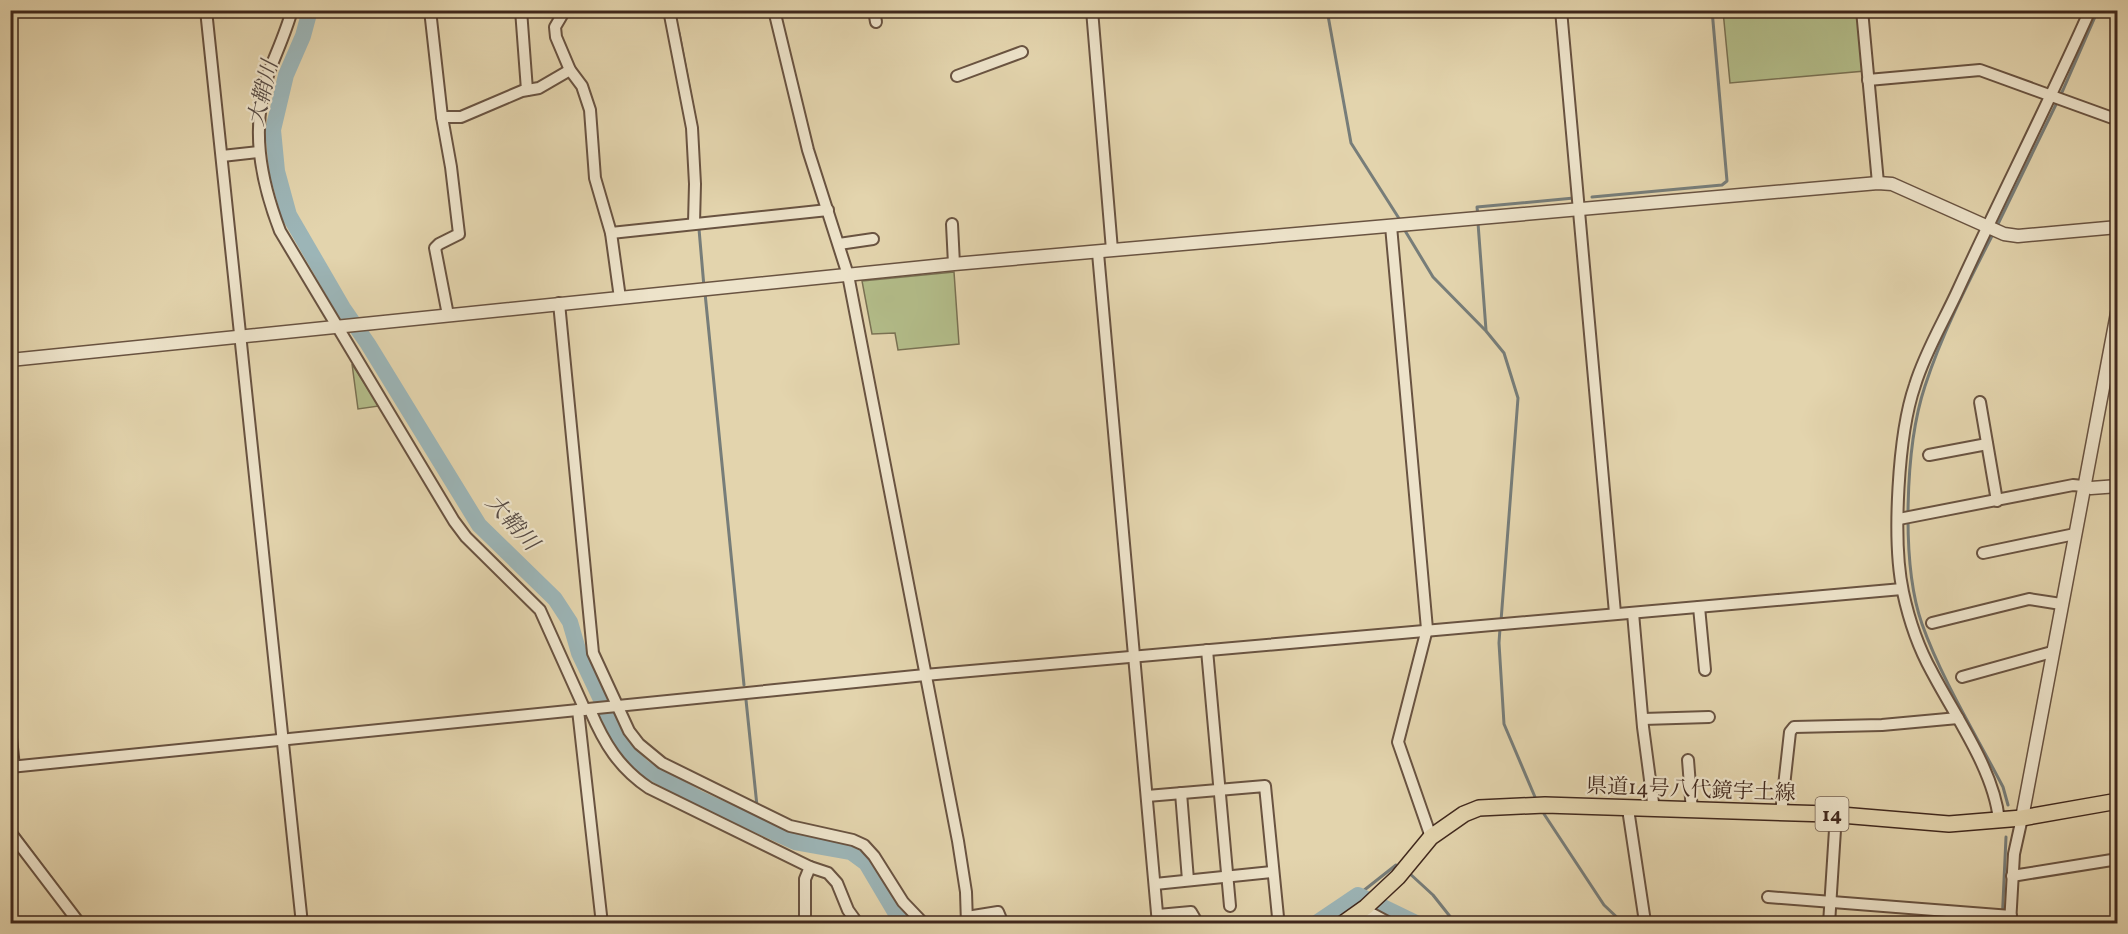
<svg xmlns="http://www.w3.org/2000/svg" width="2128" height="934" viewBox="0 0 2128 934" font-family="Vollkorn,'Noto Serif JP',serif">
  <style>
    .green { fill: #b3bd8a; stroke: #7a7254; stroke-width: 1.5 }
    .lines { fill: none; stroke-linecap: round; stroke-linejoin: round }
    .stream { stroke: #777d79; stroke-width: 3 }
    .river { stroke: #9cb5b7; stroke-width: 16 }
    .minor-casing { stroke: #695341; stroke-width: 14 }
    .tertiary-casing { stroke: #695341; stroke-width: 15 }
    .primary-casing { stroke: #40281d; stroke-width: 18 }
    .minor { stroke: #ede3ca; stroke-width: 10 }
    .tertiary { stroke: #ede3ca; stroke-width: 12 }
    .primary { stroke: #e3d4ad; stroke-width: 15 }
    .labels { text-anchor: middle; stroke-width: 4.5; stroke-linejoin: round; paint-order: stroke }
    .shield { fill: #ede3ca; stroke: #746051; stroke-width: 1.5 }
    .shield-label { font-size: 20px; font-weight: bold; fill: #40281d }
    .street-label { font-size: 21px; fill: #40281d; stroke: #ede3ca }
    .water-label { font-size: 22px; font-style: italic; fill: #574b44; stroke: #ede3ca }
  </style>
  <rect width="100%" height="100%" fill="#e3d4ad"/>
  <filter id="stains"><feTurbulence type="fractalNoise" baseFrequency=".00333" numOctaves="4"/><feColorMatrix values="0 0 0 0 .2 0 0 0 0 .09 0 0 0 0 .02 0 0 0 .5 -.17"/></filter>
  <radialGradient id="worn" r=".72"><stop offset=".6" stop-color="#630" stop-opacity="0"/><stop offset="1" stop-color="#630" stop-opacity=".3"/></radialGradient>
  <g class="green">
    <polygon points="1723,11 1860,11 1865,71 1730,83"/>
    <polygon points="954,272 959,344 898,350 895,333 872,334 862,281"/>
    <polygon points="352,364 379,406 358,409"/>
  </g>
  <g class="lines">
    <g class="stream">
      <polyline points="1327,10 1351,143 1400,220"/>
      <polyline points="679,33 697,129"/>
      <polyline points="1592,197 1722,185 1727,181 1712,10"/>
      <polyline points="1478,216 1477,207 1574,198"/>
      <polyline points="1478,223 1486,330"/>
      <polyline points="1997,226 2063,90 2098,10"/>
      <polyline points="699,229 704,287"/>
      <polyline points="1404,229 1433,277 1486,331 1504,353 1518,398 1501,621"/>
      <path d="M1994,232C1969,281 1942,333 1925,386C1905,446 1901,564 1922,624C1942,680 1975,733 2003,787L2008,805"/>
      <polyline points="705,293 744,685"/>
      <polyline points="1500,628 1499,643 1504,724 1535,797"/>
      <polyline points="746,700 757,806"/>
      <polyline points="757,812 758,824"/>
      <polyline points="1544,814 1604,905 1624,924"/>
      <polyline points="10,823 86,924"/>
      <polyline points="1408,872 1433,895 1456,924"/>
      <polyline points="1358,895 1396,865 1399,867"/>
      <polyline points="2002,924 2006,837"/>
    </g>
    <g class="river">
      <polyline points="310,10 303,36 286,75 273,130 277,171 289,215 343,308 368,344 479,525 555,599 570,622 579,653 625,750 644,768 698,798 795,842 851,852 866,863 895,912 907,924"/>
      <polyline points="1315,924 1358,895 1418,924"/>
    </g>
    <g class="minor-casing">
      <g id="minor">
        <polyline points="206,10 302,924"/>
        <path d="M292,10C286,32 277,51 269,72C250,126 260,179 280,231L454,521L466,537L540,610L585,710"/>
        <polyline points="430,10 442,117"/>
        <polyline points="521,10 527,90"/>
        <polyline points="565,10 555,27 556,37 570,70 582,86 590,110 595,178 611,233 620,298"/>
        <polyline points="669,10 692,128 695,184 694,223"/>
        <polyline points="774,10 808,150 848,275 958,841 966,892 967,924"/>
        <polyline points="874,10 876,22"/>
        <polyline points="1092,10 1112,250"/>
        <polyline points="1561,10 1615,613"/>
        <polyline points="1862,10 1878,183"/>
        <polyline points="957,76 1022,52"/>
        <polyline points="1868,80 1980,70 2118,120"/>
        <polyline points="222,156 258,152"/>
        <polyline points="952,224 954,264"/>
        <polyline points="1391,226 1427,629 1398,742 1431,837"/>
        <polyline points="611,233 828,210"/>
        <polyline points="839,244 873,239"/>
        <polyline points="1098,253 1158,924"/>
        <polyline points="559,303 593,653 629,731 639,744 662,763 790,826 853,840 864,845 874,856 903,902 924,924"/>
        <polyline points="448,315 435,248 439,244 459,234 451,167 442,117 461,117 522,91 539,88 570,70"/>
        <polyline points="1980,402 1997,501"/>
        <polyline points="1929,455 1987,444"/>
        <polyline points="1899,519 2073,485 2083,486"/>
        <polyline points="1983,553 2075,534"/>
        <polyline points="1699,607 1705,670"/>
        <polyline points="1633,613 1643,727 1654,810"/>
        <polyline points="1932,623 2029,599 2061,604"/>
        <polyline points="1207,650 1230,906"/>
        <polyline points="1962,677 2052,652"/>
        <polyline points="578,710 602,924"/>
        <path d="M590,710C604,743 619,768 649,788L810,867L828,873L837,883L848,910L858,924"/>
        <polyline points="1643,719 1709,717"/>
        <polyline points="10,728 14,767"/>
        <polyline points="1688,760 1692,811"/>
        <polyline points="10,767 925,675 1902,589"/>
        <polyline points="1181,793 1188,880"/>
        <polyline points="1147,796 1265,786 1278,917"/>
        <polyline points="1628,809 1645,922"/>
        <polyline points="1781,813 1790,732 1794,727 1882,725 1958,718"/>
        <path d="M1999,820C1994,770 1955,716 1932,672C1918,647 1909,620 1903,592C1892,541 1898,434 1915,385C1925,352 1944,321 1958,290C2001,196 2048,105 2090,10"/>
        <polyline points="10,832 80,924"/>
        <polyline points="2012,876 2118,859"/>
        <polyline points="1155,884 1272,872"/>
        <polyline points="1768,897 2011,916"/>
        <polyline points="1363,909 1391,924"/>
        <polyline points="1158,915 1191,912 1198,924"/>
        <polyline points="967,917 998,912 1003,924"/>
        <polyline points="805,924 805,879 810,867"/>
        <polyline points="1829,924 1836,814"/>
        <polyline points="2010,924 2014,854 2022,818"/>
        <polyline points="2117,924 2118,907"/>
      </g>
    </g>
    <g class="tertiary-casing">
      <g id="tertiary">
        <polyline points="10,360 954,264 1878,183 1892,184 2004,234 2018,236 2118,227"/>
        <polyline points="2083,486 2091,488 2118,486"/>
        <polyline points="2022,818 2118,308"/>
      </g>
    </g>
    <g class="primary-casing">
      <polyline id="primary" points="1342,924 1366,907 1398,877 1431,837 1464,814 1479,808 1545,805 1829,814 1949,824 2022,818 2118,801"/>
    </g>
    <use href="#minor" class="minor"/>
    <use href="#tertiary" class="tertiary"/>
    <use href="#primary" class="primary"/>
  </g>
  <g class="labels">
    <rect class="shield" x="1815.5" y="797" width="33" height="34" rx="4.5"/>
    <g class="shield-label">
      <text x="1832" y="821">14</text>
    </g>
    <g class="street-label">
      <text transform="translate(1691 789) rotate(2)" y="7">県道14号八代鏡宇土線</text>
    </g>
    <g class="water-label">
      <text transform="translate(262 93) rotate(-77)" y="8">大鞘川</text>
      <text transform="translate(513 522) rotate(48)" y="8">大鞘川</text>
    </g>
  </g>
  <rect width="2128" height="934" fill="none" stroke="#e3d4ad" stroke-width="36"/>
  <rect x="12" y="12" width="2104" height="910" fill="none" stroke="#40281d" stroke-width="3"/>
  <rect x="18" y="18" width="2092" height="898" fill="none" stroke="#40281d" stroke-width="1.5"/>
  <rect width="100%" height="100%" filter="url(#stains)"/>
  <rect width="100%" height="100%" fill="url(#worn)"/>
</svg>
